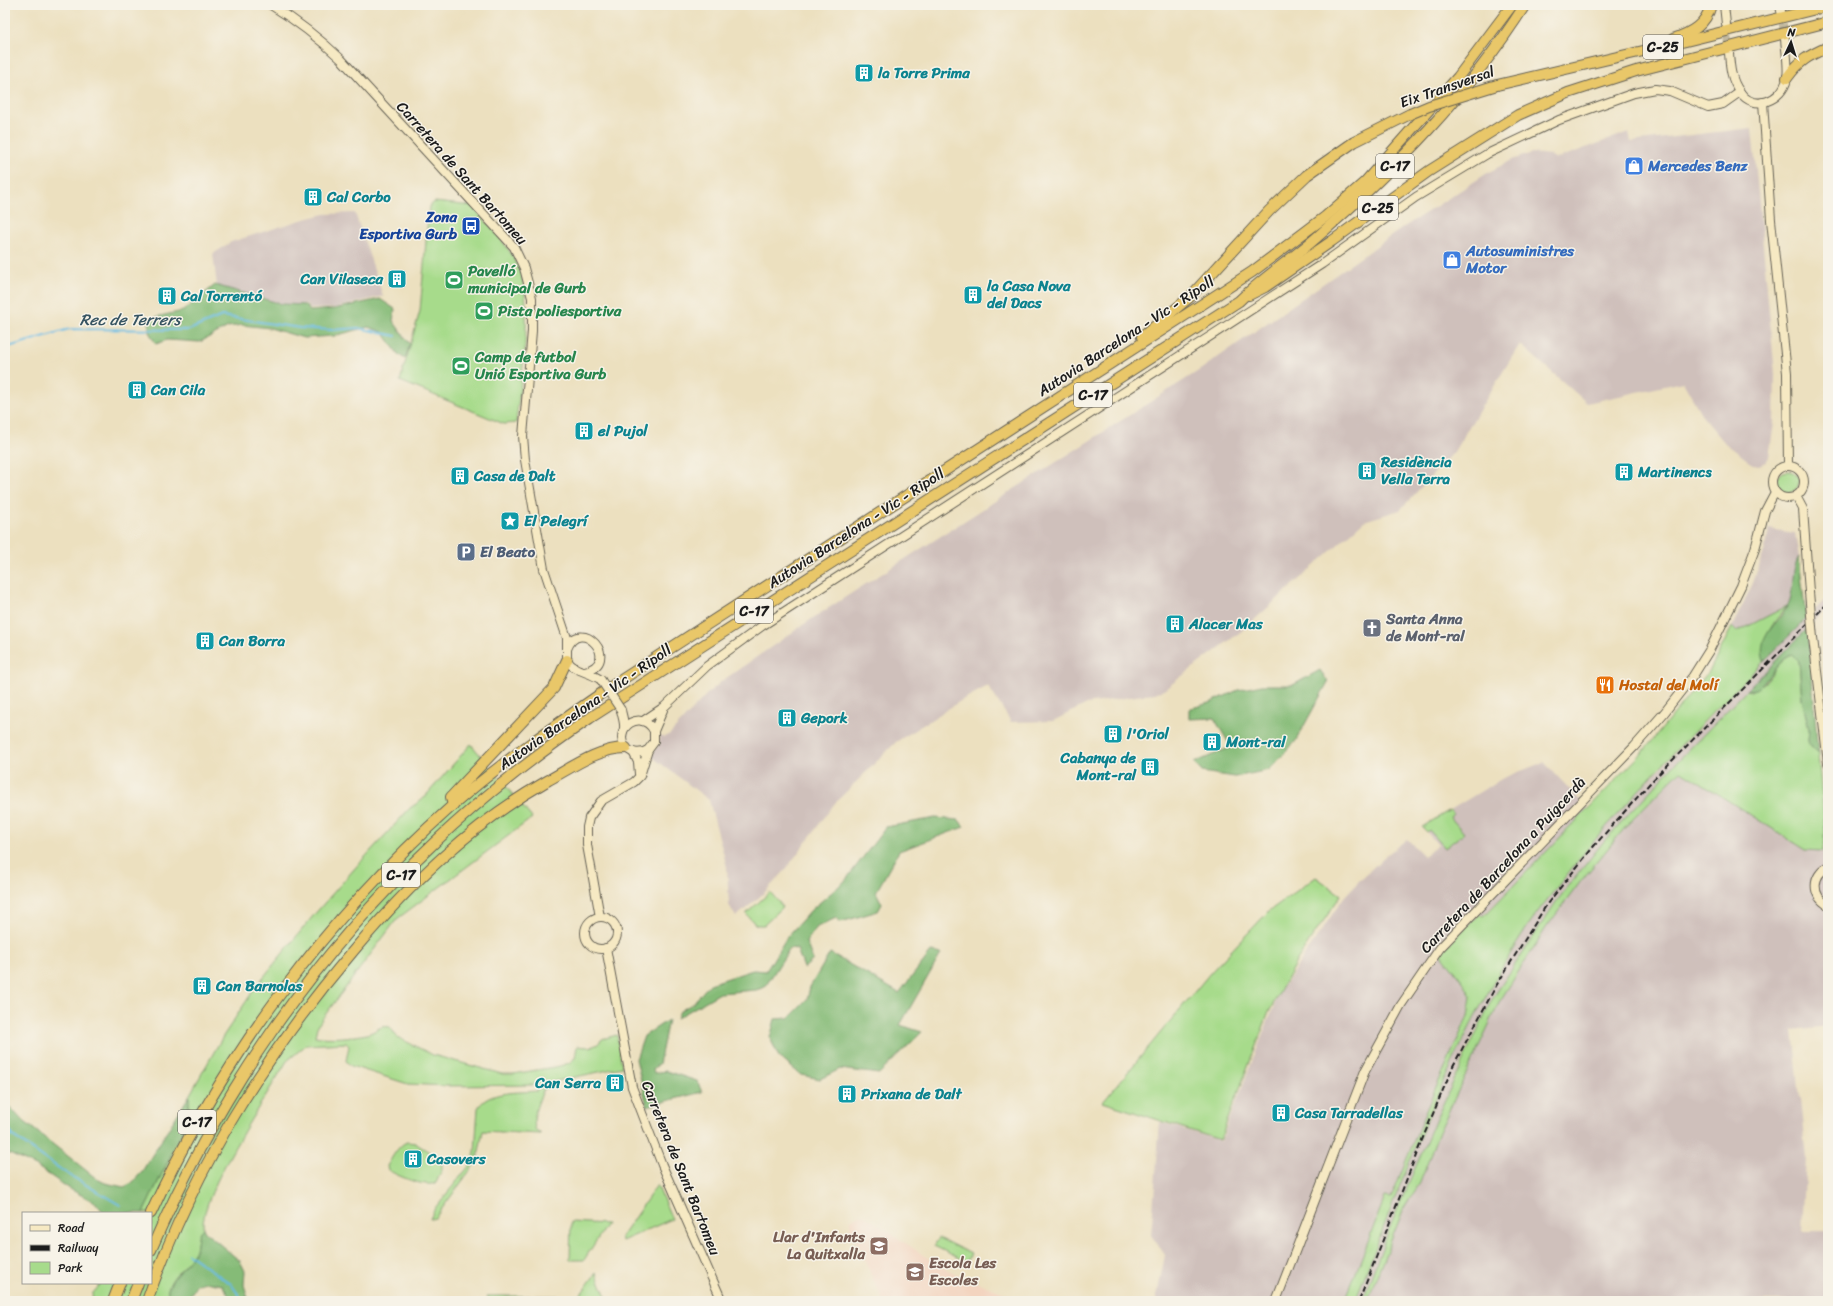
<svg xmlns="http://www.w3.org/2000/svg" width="1833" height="1306" viewBox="0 0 1833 1306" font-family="Sriracha,sans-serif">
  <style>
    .built { fill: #f3d4bf }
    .industrial { fill: #cfc0bb }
    .green { fill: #a7db8b; stroke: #627c54 }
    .forest { fill: #85bb77; stroke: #506c4a }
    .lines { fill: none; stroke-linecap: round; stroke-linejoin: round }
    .stream { stroke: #68bce4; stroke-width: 2 }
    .secondary-tunnel { stroke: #c2b99e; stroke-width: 8; stroke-dasharray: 8 4; stroke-linecap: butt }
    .secondary-casing { stroke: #656155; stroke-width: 10 }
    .highway-casing { stroke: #656155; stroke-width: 12 }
    .secondary { stroke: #f6e9c3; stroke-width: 8 }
    .highway { stroke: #e9c769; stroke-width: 10 }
    .rail { stroke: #1c1c1c; stroke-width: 2; stroke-dasharray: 6 3; stroke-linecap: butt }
    .secondary-bridge-casing { stroke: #656155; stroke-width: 10; stroke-linecap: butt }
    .highway-bridge-casing { stroke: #656155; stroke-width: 12; stroke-linecap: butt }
    .secondary-bridge { stroke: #f6e9c3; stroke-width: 8 }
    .highway-bridge { stroke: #e9c769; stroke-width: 10 }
    .labels { text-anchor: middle; stroke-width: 3; stroke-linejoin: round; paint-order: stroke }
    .shield { fill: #f7f3e8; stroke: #5e5c59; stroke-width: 1 }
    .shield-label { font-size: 14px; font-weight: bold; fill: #1c1c1c }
    .culture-label { font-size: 15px; font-weight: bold; fill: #0d838f; stroke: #f7f3e8; text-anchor: start }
    .street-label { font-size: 15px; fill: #1c1c1c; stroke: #f7f3e8 }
    .shop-label { font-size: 15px; font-weight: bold; fill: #366cbe; stroke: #f7f3e8; text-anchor: start }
    .transit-label { font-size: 15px; font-weight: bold; fill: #164399; stroke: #f7f3e8; text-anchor: end }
    .leisure-label { font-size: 15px; font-weight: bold; fill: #27864d; stroke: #f7f3e8; text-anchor: start }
    .service-label { font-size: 15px; font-weight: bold; fill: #4e5e75; stroke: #f7f3e8; text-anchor: start }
    .worship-label { font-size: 15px; font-weight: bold; fill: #5b616d; stroke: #f7f3e8; text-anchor: start }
    .food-label { font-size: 15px; font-weight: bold; fill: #c56008; stroke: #f7f3e8; text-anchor: start }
    .education-label { font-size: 15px; font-weight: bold; fill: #785e54; stroke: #f7f3e8; text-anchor: end }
    .water-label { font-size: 16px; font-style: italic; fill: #375462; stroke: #f7f3e8 }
  </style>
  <rect width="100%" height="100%" fill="#f7f3e8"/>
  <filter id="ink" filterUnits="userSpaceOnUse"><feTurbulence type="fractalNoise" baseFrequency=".025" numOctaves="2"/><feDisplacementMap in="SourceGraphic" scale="8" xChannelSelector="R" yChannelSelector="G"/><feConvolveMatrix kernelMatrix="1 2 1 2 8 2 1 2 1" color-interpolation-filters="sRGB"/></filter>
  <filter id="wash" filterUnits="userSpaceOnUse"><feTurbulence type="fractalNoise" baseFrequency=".012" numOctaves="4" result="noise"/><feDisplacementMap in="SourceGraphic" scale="16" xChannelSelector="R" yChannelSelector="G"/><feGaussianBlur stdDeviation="0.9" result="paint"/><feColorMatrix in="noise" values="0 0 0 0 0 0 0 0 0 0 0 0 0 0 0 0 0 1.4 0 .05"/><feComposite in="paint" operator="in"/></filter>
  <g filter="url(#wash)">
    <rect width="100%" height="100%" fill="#ece0bf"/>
    <polygon class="built" points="859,1215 865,1216 938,1265 956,1274 1009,1295 1015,1301 883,1301 850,1228 851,1220"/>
    <g class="industrial">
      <polygon points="1752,128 1775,374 1774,423 1769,457 1766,462 1759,465 1753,464 1725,443 1703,417 1683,382 1587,403 1520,344 1453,453 1400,510 1364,521 1243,630 1161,692 1087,704 1053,721 1011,722 988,686 962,700 896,742 835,803 784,872 763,894 736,917 729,905 727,867 709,800 651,756 657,747 660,736 664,737 670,734 706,695 722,681 816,616 1200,370 1404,227 1489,172 1512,160 1532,153 1550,155 1556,159 1629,132 1631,142"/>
      <polygon points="355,213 383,296 335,308 310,309 306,304 281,304 217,286 213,254 231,242 301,220 325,214"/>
      <polygon points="1769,529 1795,533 1799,557 1795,568 1793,587 1790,600 1787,606 1737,632 1732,627 1753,583 1765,549"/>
      <polygon points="1828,597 1828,607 1674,765 1604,841 1556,902 1529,943 1491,1001 1467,1049 1392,1222 1362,1301 1355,1301 1400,1185 1451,1064 1484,999 1528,925 1586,849 1617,813 1726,700"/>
      <polygon points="1544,762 1588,809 1483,916 1442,955 1462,980 1471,996 1468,1016 1427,1108 1390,1199 1385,1197 1345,1301 1156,1301 1165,1255 1151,1235 1160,1122 1221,1141 1279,993 1344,897 1360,880 1384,857 1407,839 1424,856 1438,845 1422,827 1503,778"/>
      <polygon points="1681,771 1806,850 1828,851 1828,1026 1793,1030 1806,1158 1802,1231 1828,1231 1828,1301 1367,1301 1404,1208 1420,1183 1439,1132 1500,1001 1546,928 1581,881 1633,818"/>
    </g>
    <g class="green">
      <path d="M435,202L472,206C489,225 509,245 519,269C535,305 520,383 516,423L504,424L400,381L420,311L429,206Z"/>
      <circle cx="1788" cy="482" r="11"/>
      <path d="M1787,606C1775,621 1758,641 1764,661C1692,733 1620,805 1558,886C1548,899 1537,912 1528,926C1452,1041 1405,1173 1355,1301H1345L1385,1197L1391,1198L1427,1108L1468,1016L1471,996L1462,980L1442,955V951L1479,914L1484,916L1643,752L1710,670L1732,627L1737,632Z"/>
      <path d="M1793,655L1799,661L1802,699L1809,729L1808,741L1810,747L1818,754L1825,831V840L1822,851L1806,850L1681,771L1633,818L1581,881L1546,928L1500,1001L1439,1132L1420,1183L1404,1208L1367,1301H1362L1392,1222L1436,1119L1491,1001L1556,902L1604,841L1674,765L1746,691L1751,692C1755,689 1760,686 1764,683C1773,674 1780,658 1793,655Z"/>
      <path d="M471,744L532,818L397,919L322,1019L317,1027L315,1036C326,1039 359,1037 370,1033C378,1030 380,1025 390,1027L397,1037L433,1055L502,1074H513L560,1066L569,1063L575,1058L577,1046C587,1047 596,1049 602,1039L617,1035L622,1067L552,1082L548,1088L544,1089C538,1102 532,1115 535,1129L541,1134L483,1131L477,1161L435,1218L430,1219L435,1208L470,1165L475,1152L478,1108C488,1090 519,1093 537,1091L541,1088L540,1085L445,1086L408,1084L351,1066L346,1061L349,1046L346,1043L306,1045L287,1061C267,1095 200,1194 203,1228C195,1235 199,1243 195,1252C188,1265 164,1280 168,1297L164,1301H91L93,1293L102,1283H151V1213H143L189,1118V1096L222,1038L257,985L313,916L356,867L410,808L422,800Z"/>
      <polygon points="1450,810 1454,814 1450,817 1464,833 1445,848 1429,830 1427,832 1422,827"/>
      <polygon points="1316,877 1341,895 1297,960 1269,1012 1220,1140 1103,1102 1211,972 1269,911"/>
      <polygon points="770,892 783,907 764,925 756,925 746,914"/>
      <path d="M407,1142L415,1143L442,1160V1170L436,1183C425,1188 398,1176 388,1170L387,1166C392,1158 398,1145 407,1142Z"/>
      <polygon points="657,1185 672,1219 622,1241 621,1237"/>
      <polygon points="571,1222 607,1224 584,1260 570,1260"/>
      <polygon points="939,1238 971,1254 967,1262 934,1246"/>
      <polygon points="596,1273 608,1301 576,1301"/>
      <polygon points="487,1296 563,1296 560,1301 490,1301"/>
    </g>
    <g class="forest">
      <polygon points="215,285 282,304 305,305 310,311 334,309 380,299 395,309 393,321 410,344 405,359 398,354 383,332 368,327 334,336 304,338 270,328 242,325 228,327 200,342 167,340 156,344 149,332 149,322 155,317 183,311"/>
      <path d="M1799,557L1806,619L1764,661C1755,634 1782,623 1790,600C1794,587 1791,569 1799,557Z"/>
      <path d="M1808,628L1818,754L1810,747L1808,741L1809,729L1802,699L1799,661L1793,655C1781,657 1766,681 1756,690L1746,691Z"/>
      <polygon points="1320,670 1328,682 1295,742 1269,770 1235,777 1202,772 1194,763 1231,747 1214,718 1189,719 1189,709 1212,702 1238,690 1262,685 1293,685"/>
      <polygon points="935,818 959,820 964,827 899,851 876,892 882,904 878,911 841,922 836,918 817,927 806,942 813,960 804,968 797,949 790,948 765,987 756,990 720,993 677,1018 680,1011 692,1004 710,984 753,970 766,971 787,937 811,910 845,881 886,827"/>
      <polygon points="931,952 941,954 900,1025 922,1032 879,1074 840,1069 820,1079 801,1075 779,1057 770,1038 775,1019 789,1018 807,1000 810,987 830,953 899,993"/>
      <polygon points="668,1020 659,1064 653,1069 654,1073 666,1071 697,1081 702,1092 647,1106 636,1059 644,1036"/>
      <polygon points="189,1096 189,1118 143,1213 104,1213 96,1203 70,1189 36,1166 5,1152 6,1103 21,1119 97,1179 105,1183 124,1187 132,1183 141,1173"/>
      <path d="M203,1228L205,1232L240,1261L245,1271L244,1285L249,1301H232L222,1285L205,1282L196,1285C189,1299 186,1303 168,1297C164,1283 188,1264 195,1252C199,1244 195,1235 203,1228Z"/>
    </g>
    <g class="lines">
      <g class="stream">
        <polyline points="5,348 69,329 189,330 222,316 300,328 332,330 358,328 396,336"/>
        <polyline points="5,1122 13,1136"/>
        <polyline points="5,1136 13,1136 66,1173 120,1205"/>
        <polyline points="188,1254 231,1284 243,1301"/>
      </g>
    </g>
  </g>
  <g filter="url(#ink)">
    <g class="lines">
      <g class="secondary-tunnel">
        <polyline points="1781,12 1785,38"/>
        <polyline points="1726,25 1729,53"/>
      </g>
      <g class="secondary-casing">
        <g id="secondary">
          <path d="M271,5C297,21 319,38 341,59L514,247L524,268L532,298V331L523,436L525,460L544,569L567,638V660C574,672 589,671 601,680"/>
          <polyline points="1724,5 1726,24"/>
          <polyline points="1780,5 1781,11"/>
          <path d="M1729,53C1730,67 1731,80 1740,92C1754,112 1782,101 1787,79C1789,67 1786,52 1785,39"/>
          <polyline points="1763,102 1771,220 1787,373 1788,466"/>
          <circle cx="1788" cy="482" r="16"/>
          <polyline points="1796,496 1803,509 1809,592"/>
          <polyline points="1813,638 1828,763"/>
          <path d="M567,649C580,614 623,662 585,671"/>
          <path d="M621,710C622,716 625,723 624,729C623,732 622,734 622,738C623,752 637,756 648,750"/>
          <polyline points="643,721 664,707 707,666 762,626 1322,264 1416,197 1487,154 1559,120 1634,93 1655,89 1670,91 1708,107 1723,104 1740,92"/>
          <path d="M624,729C633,717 647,718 654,731"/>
          <polyline points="633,752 638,762 639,774"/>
          <path d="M1828,867C1812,875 1811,896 1828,905"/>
          <circle cx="601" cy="933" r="16"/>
          <polyline points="600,917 587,845 587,827 589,818 601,801 634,782 640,776 648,750 654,742 654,731 663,710"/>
          <polyline points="606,948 632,1087 662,1165 722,1301"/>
          <polyline points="1276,1301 1365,1071 1401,1005 1440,948 1634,747 1664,713 1693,676 1710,649 1741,586 1755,549 1765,511 1775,492"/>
        </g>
      </g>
      <g class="highway-casing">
        <g id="highway">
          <path d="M1673,39C1691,33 1706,25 1711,5"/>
          <path d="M1787,78C1800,60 1808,56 1828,47"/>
          <polyline points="1497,85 1686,41 1828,6"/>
          <polyline points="1249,295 1265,287 1332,241 1429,171 1518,115 1568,93 1636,71 1828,22"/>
          <polyline points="1142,337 1191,296 1269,211 1307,175 1354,142 1410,114"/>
          <polyline points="453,806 451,797 554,688 567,660"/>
          <path d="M151,1213C222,1058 325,919 452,806C502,762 557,724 612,686L1252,272L1325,217L1365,182L1458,77L1512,5"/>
          <path d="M151,1250C217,1097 312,957 434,843C482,797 535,756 590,718L1239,301C1262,278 1291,260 1316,238C1396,168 1467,96 1525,5"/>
          <polyline points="113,1301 120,1283"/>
          <polyline points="131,1301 138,1283"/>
          <path d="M147,1301C192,1172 266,1053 354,950C409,885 471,824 547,781C571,768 598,748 626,748"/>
        </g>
      </g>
      <use href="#secondary" class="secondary"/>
      <use href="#highway" class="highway"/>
      <polyline class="rail" points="1359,1301 1422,1140 1453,1066 1496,986 1547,904 1594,846 1650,783 1828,603"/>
      <g class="secondary-bridge-casing">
        <g id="secondary-bridge">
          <polyline points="1809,592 1813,638"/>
          <polyline points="601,680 621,710"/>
        </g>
      </g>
      <g class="highway-bridge-casing">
        <polyline id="highway-bridge" points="1410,114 1429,106 1497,85"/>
      </g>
      <use href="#secondary-bridge" class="secondary-bridge"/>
      <use href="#highway-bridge" class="highway-bridge"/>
    </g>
  </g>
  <defs>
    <g id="building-square" transform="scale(1)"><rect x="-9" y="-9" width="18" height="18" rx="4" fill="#0f9aa8" stroke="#f7f3e8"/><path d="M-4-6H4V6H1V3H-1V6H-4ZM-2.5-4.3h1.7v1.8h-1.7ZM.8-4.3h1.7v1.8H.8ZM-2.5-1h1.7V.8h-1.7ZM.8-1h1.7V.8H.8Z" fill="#fff"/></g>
    <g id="shop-square" transform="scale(1)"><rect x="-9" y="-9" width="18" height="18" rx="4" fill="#3f7fe0" stroke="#f7f3e8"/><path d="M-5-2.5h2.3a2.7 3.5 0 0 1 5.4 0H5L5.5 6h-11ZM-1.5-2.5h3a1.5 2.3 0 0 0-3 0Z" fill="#fff"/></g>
    <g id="bus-square" transform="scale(1)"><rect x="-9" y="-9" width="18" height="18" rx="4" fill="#1a4fb4" stroke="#f7f3e8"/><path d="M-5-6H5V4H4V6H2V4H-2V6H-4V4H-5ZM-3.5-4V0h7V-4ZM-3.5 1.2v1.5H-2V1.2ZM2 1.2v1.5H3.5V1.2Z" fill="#fff"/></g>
    <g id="stadium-square" transform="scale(1)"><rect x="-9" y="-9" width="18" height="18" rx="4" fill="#2e9e5b" stroke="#f7f3e8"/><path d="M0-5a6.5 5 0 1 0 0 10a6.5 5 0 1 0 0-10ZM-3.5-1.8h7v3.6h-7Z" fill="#fff"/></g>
    <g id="sight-square" transform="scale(1)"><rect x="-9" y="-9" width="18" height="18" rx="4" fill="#0f9aa8" stroke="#f7f3e8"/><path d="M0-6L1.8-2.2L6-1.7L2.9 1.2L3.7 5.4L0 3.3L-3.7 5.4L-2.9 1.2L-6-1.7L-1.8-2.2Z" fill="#fff"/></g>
    <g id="parking-square" transform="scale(1)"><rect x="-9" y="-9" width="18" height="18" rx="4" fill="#5c6f8a" stroke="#f7f3e8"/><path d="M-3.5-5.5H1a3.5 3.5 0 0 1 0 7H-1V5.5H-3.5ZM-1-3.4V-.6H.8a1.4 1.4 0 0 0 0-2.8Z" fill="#fff"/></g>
    <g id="church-square" transform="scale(1)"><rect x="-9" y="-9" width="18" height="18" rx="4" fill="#6b7280" stroke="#f7f3e8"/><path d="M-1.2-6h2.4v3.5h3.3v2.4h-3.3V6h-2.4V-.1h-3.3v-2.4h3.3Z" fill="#fff"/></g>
    <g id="restaurant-square" transform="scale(1)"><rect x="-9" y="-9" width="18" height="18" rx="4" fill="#e8710a" stroke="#f7f3e8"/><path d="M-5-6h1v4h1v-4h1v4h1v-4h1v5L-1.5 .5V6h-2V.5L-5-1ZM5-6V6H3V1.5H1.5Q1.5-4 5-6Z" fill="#fff"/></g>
    <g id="school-square" transform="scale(1)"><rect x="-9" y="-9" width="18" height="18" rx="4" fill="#8d6e63" stroke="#f7f3e8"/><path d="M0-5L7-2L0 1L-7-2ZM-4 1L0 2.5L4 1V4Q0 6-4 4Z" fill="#fff"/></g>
  </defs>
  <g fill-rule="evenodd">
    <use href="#building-square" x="864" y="73"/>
    <use href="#shop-square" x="1634" y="166"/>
    <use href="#building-square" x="313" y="197"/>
    <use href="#bus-square" x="471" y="226"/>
    <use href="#shop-square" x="1452" y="260"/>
    <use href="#building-square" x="397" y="279"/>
    <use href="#stadium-square" x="454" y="280"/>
    <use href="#building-square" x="973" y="295"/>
    <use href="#building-square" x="167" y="296"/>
    <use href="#stadium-square" x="484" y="311"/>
    <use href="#stadium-square" x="461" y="366"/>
    <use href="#building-square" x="137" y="390"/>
    <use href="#building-square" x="584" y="431"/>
    <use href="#building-square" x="1367" y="471"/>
    <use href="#building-square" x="1624" y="472"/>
    <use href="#building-square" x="460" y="476"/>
    <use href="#sight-square" x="510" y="521"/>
    <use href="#parking-square" x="466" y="552"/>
    <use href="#building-square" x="1175" y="624"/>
    <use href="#church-square" x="1372" y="628"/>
    <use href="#building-square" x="205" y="641"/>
    <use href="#restaurant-square" x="1605" y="685"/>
    <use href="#building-square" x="787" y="718"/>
    <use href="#building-square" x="1113" y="734"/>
    <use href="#building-square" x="1212" y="742"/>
    <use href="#building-square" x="1150" y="767"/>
    <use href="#building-square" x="202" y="986"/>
    <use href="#building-square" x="615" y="1083"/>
    <use href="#building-square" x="847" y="1094"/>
    <use href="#building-square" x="1281" y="1113"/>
    <use href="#building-square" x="413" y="1159"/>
    <use href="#school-square" x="879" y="1246"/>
    <use href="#school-square" x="915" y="1272"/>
  </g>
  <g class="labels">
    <g class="shield">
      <rect x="1643" y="35" width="40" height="24" rx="3"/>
      <rect x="1376" y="154" width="38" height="24" rx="3"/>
      <rect x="1358" y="196" width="40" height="24" rx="3"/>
      <rect x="1074" y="383" width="38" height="24" rx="3"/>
      <rect x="735" y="599" width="38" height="24" rx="3"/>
      <rect x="382" y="863" width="38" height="24" rx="3"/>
      <rect x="178" y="1110" width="38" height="24" rx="3"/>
    </g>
    <g class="shield-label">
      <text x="1663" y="52">C-25</text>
      <text x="1395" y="171">C-17</text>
      <text x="1378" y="213">C-25</text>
      <text x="1093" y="400">C-17</text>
      <text x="754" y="616">C-17</text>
      <text x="401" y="880">C-17</text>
      <text x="197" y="1127">C-17</text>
    </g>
    <g class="culture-label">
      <text x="878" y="78">la Torre Prima</text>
      <text x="327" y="202">Cal Corbo</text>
      <text x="383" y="284" text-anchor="end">Can Vilaseca</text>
      <text x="987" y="291">la Casa Nova<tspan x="987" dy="17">del Dacs</tspan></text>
      <text x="181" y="301">Cal Torrentó</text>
      <text x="151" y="395">Can Cila</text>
      <text x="598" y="436">el Pujol</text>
      <text x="1381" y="467">Residència<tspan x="1381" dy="17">Vella Terra</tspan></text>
      <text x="1638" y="477">Martinencs</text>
      <text x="474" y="481">Casa de Dalt</text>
      <text x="524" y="526">El Pelegrí</text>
      <text x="1189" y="629">Alacer Mas</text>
      <text x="219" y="646">Can Borra</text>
      <text x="801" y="723">Gepork</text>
      <text x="1127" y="739">l'Oriol</text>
      <text x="1226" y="747">Mont-ral</text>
      <text x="1136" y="763" text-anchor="end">Cabanya de<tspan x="1136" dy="17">Mont-ral</tspan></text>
      <text x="216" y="991">Can Barnolas</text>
      <text x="601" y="1088" text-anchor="end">Can Serra</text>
      <text x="861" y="1099">Prixana de Dalt</text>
      <text x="1295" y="1118">Casa Tarradellas</text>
      <text x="427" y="1164">Casovers</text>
    </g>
    <g class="street-label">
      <text transform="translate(1447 87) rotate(-19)" y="5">Eix Transversal</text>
      <text transform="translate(462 173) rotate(48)" y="5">Carretera de Sant Bartomeu</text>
      <text transform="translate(1126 336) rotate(-33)" y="5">Autovia Barcelona - Vic - Ripoll</text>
      <text transform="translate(856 528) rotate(-33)" y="5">Autovia Barcelona - Vic - Ripoll</text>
      <text transform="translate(585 707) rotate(-35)" y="5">Autovia Barcelona - Vic - Ripoll</text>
      <text transform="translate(1503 865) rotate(-47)" y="5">Carretera de Barcelona a Puigcerdà</text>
      <text transform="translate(681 1168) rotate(68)" y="5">Carretera de Sant Bartomeu</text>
    </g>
    <g class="shop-label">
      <text x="1648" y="171">Mercedes Benz</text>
      <text x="1466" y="256">Autosuministres<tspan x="1466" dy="17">Motor</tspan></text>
    </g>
    <g class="transit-label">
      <text x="457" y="222">Zona<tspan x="457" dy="17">Esportiva Gurb</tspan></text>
    </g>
    <g class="leisure-label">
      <text x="468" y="276">Pavelló<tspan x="468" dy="17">municipal de Gurb</tspan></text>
      <text x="498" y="316">Pista poliesportiva</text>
      <text x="475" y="362">Camp de futbol<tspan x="475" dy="17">Unió Esportiva Gurb</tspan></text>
    </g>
    <g class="service-label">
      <text x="480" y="557">El Beato</text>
    </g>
    <g class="worship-label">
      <text x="1386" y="624">Santa Anna<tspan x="1386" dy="17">de Mont-ral</tspan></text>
    </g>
    <g class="food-label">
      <text x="1619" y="690">Hostal del Molí</text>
    </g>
    <g class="education-label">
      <text x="865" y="1242">Llar d'Infants<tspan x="865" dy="17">La Quitxalla</tspan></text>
      <text x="929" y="1268" text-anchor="start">Escola Les<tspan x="929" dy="17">Escoles</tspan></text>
    </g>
    <g class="water-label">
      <text x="130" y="325">Rec de Terrers</text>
    </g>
  </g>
  <rect width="1833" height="1306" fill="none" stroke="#f7f3e8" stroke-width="20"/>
  <rect x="22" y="1212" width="130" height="72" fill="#f7f3e8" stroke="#9f9d96"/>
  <rect x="30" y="1225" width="20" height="6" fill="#f6e9c3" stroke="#9f9d96"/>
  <text x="58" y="1232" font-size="12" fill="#1c1c1c">Road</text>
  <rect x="30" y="1245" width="20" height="6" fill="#1c1c1c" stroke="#9f9d96"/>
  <text x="58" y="1252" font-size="12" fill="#1c1c1c">Railway</text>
  <rect x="30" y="1262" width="20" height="12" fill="#a7db8b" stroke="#9f9d96"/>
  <text x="58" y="1272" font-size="12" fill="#1c1c1c">Park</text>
  <g transform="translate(1791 42) rotate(4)" stroke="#f7f3e8" stroke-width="3" paint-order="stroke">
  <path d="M0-3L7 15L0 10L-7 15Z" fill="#1c1c1c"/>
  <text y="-6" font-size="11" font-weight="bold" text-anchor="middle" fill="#1c1c1c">N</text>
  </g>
</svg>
